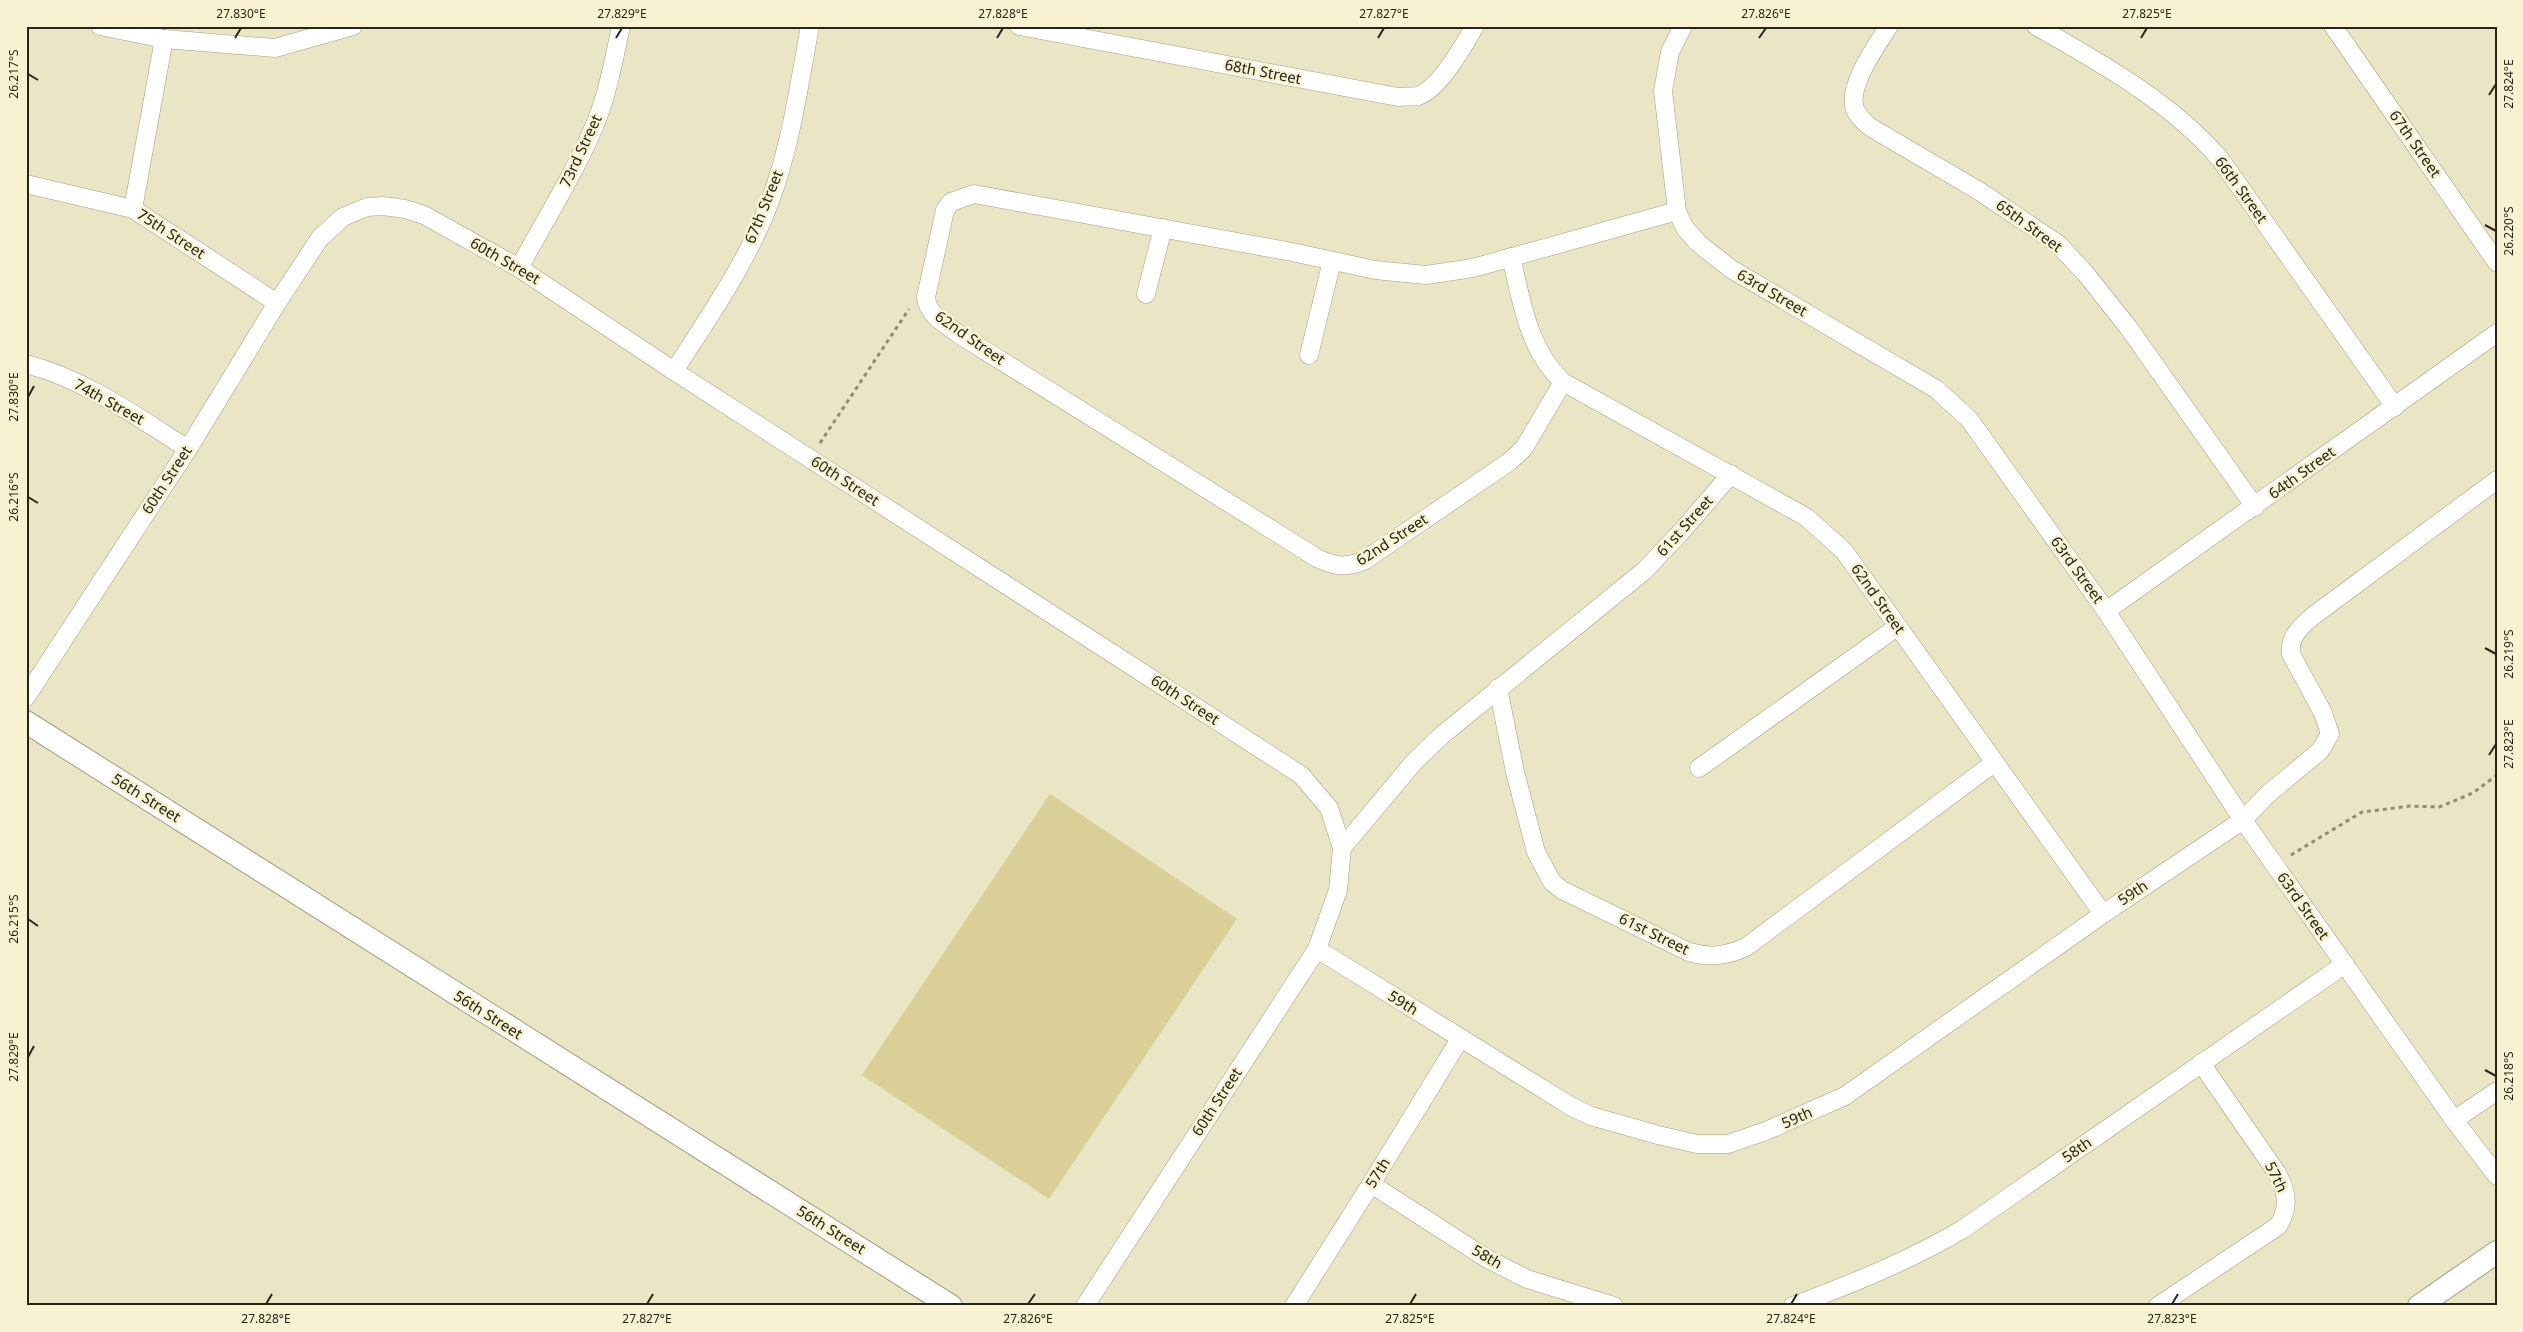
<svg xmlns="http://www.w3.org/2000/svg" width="2523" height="1332" viewBox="0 0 2523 1332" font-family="'Noto Sans',sans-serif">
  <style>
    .green { fill: #dacf97 }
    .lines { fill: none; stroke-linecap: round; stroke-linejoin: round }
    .minor-casing { stroke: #a49e80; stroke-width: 19 }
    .tertiary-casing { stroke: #a49e80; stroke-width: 24 }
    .path { stroke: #8f8b74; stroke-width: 3; stroke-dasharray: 4 4; stroke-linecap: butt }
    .minor { stroke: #fff; stroke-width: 18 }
    .tertiary { stroke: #fff; stroke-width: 22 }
    .ticks { fill: none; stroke: #272519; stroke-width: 2 }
    .labels { text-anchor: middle; stroke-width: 5; stroke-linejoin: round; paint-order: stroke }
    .street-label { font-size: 15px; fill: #272519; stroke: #f8f2d2 }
    .neatline { fill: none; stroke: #272519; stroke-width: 2 }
    .ticks-label { font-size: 12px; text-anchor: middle; fill: #272519 }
  </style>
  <rect width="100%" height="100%" fill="#eae5c5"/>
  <polygon class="green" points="1050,794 1237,919 1049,1199 862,1075"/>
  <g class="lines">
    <g class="minor-casing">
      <g id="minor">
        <polyline points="100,26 164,39 275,48 353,26"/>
        <path d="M1019,26L1398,97C1404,96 1412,97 1418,96C1439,90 1464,45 1475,26"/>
        <polyline points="1683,26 1670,52 1663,91 1677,211 1685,228 1698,243 1731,269 1936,389 1969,419 2106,611 2243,820 2454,1120 2497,1176"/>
        <path d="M1889,26C1877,45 1850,82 1854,105C1855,114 1863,121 1870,127L1979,191L2058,244L2085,273L2128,327L2255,507"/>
        <path d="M2036,26C2102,64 2170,101 2220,159L2395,407"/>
        <polyline points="2333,26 2497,263"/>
        <polyline points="26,184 133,209 277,303"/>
        <polyline points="133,209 164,39"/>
        <path d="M1511,257C1522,302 1528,350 1563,382L1806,517L1844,551L2103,914"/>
        <path d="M519,268C545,220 575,173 596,122C608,92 614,59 621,26"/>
        <polyline points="1146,294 1163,228"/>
        <polyline points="1309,355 1332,261"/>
        <path d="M26,364C85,379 137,417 188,449"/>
        <path d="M674,371C709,317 748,261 770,201C791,145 799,85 810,26"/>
        <path d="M1563,382L1524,448L1509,462L1365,560C1347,568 1335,567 1317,558L960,335C947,325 927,315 926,297L945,210L951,202L974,194L1292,252L1375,270L1426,275L1473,268L1677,211"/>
        <polyline points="2106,611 2497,333"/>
        <path d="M1498,688L1515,772L1536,852L1552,882L1562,890L1689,952C1710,958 1726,956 1746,947L1994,763"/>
        <polyline points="26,697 188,449 277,303 320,238 343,217 367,207 383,206 405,209 424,215 519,268 674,371 1301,775 1329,808 1342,848 1338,890 1317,949 1085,1306"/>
        <polyline points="1699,768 1897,627"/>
        <polyline points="1342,848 1414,762 1442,735 1644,571 1682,531 1731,474"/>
        <path d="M1317,949L1572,1107L1591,1116L1658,1135L1697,1144H1728L1766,1131L1845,1096L2103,914L2243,820L2268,794L2320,751L2330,734L2323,713L2291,654C2289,637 2300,627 2313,616L2497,480"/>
        <polyline points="2454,1120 2497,1091"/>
        <polyline points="1371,1184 1486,1258 1527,1279 1614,1306"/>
        <polyline points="1294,1306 1371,1184 1460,1039"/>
        <path d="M1793,1306C1851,1284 1909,1261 1963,1229L2345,964"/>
        <path d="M2158,1306L2278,1226C2290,1207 2287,1192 2277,1173L2201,1063"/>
      </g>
    </g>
    <g class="tertiary-casing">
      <g id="tertiary">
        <polyline points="26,722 951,1306"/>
        <polyline points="2419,1306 2497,1252"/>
      </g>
    </g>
    <g class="path">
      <polyline points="820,443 909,309"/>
      <polyline points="2291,855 2362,812 2410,806 2439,807 2473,793 2497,775"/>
    </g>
    <use href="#minor" class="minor"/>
    <use href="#tertiary" class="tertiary"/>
  </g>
  <path class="ticks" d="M235,38L241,28M616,38L622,28M997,38L1003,28M1378,38L1384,28M1759,38L1766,28M2141,38L2147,28M28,74L38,80M2489,95L2496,84M2485,225L2496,231M28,397L34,386M28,497L38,503M2485,648L2496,654M2489,755L2496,744M28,919L38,926M28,1057L34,1046M2485,1070L2496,1076M266,1304L272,1294M647,1304L653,1294M1028,1304L1035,1294M1410,1304L1416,1294M1791,1304L1797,1294M2172,1304L2178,1294"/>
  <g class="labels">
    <g class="street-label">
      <text transform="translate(1263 72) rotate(11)" y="5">68th Street</text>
      <text transform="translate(2415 144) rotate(55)" y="5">67th Street</text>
      <text transform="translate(581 151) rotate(-65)" y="5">73rd Street</text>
      <text transform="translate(2241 190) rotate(54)" y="5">66th Street</text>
      <text transform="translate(764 207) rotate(-68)" y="5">67th Street</text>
      <text transform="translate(2029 226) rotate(36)" y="5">65th Street</text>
      <text transform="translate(171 234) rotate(33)" y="5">75th Street</text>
      <text transform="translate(505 261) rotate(30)" y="5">60th Street</text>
      <text transform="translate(1772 293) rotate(30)" y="5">63rd Street</text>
      <text transform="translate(970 338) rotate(35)" y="5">62nd Street</text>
      <text transform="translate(109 402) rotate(29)" y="5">74th Street</text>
      <text transform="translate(2302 473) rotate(-36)" y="5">64th Street</text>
      <text transform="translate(167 480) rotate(-57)" y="5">60th Street</text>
      <text transform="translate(845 481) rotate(33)" y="5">60th Street</text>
      <text transform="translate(1685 526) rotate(-48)" y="5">61st Street</text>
      <text transform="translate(1392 540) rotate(-33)" y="5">62nd Street</text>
      <text transform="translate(2077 570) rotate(54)" y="5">63rd Street</text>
      <text transform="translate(1878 599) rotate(55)" y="5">62nd Street</text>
      <text transform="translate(1185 700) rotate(33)" y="5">60th Street</text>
      <text transform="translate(146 798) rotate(32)" y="5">56th Street</text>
      <text transform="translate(2133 893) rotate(-34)" y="5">59th</text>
      <text transform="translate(2303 906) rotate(55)" y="5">63rd Street</text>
      <text transform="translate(1654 934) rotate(26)" y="5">61st Street</text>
      <text transform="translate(1403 1003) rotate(32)" y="5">59th</text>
      <text transform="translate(488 1015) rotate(32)" y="5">56th Street</text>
      <text transform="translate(1217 1102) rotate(-57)" y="5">60th Street</text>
      <text transform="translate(1797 1118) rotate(-24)" y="5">59th</text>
      <text transform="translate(2077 1150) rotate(-35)" y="5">58th</text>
      <text transform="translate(1378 1173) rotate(-58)" y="5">57th</text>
      <text transform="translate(2276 1177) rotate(64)" y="5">57th</text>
      <text transform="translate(831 1230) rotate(32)" y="5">56th Street</text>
      <text transform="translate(1487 1257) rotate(30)" y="5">58th</text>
    </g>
  </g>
  <rect width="2523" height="1332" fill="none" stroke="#f8f2d2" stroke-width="55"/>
  <rect x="28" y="28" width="2468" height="1276" class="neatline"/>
  <g class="ticks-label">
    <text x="241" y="18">27.830°E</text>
    <text x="622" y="18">27.829°E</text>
    <text x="1003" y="18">27.828°E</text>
    <text x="1384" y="18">27.827°E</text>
    <text x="1766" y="18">27.826°E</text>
    <text x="2147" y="18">27.825°E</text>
    <text transform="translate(14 74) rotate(-90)" y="4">26.217°S</text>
    <text transform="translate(2509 84) rotate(-90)" y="4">27.824°E</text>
    <text transform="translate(2509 231) rotate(-90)" y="4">26.220°S</text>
    <text transform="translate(14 397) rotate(-90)" y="4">27.830°E</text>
    <text transform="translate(14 497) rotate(-90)" y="4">26.216°S</text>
    <text transform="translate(2509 654) rotate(-90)" y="4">26.219°S</text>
    <text transform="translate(2509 744) rotate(-90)" y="4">27.823°E</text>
    <text transform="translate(14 919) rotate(-90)" y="4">26.215°S</text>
    <text transform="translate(14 1057) rotate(-90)" y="4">27.829°E</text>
    <text transform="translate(2509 1076) rotate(-90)" y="4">26.218°S</text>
    <text x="266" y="1323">27.828°E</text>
    <text x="647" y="1323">27.827°E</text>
    <text x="1028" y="1323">27.826°E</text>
    <text x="1410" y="1323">27.825°E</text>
    <text x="1791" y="1323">27.824°E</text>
    <text x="2172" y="1323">27.823°E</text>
  </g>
</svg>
